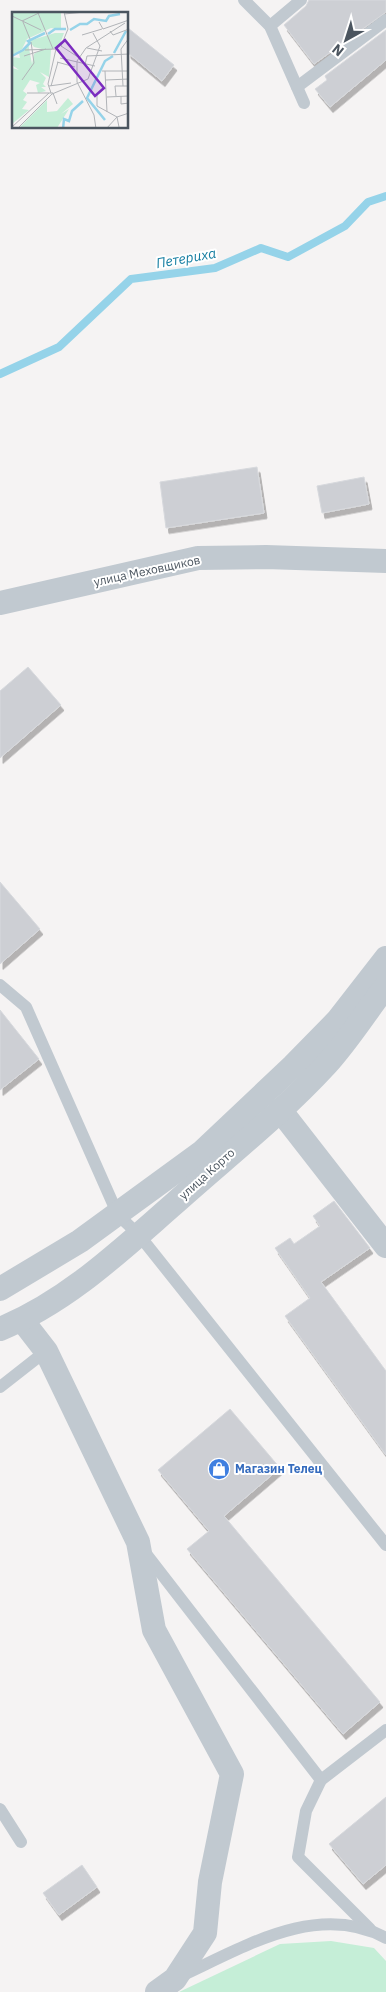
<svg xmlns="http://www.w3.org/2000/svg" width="386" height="1992" viewBox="0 0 386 1992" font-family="'IBM Plex Sans',sans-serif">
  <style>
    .green { fill: #c5eed7 }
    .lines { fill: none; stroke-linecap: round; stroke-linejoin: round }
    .stream { stroke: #95d3e9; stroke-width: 8 }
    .building { fill: #cdcfd4; stroke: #d7d9dd; filter: url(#shadow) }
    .service { stroke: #c1c9d0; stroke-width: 12 }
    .minor { stroke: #c1c9d0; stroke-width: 24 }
    .labels { text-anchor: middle; stroke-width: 4; stroke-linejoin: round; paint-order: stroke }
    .street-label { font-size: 12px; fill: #4b555f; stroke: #fff }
    .shop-label { font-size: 12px; font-weight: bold; fill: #366cbe; stroke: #fff; text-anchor: start }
    .water-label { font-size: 14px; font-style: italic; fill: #147da1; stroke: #fff }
    .inset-river { fill: none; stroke: #95d3e9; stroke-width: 2.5 }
    .inset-road { fill: none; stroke: #b1b4b8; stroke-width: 1 }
    .view { fill: #7b2cbf; fill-opacity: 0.15; stroke: #7b2cbf; stroke-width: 2.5 }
    .inset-edge { fill: none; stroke: #4b555f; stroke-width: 2.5 }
  </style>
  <defs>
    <filter id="shadow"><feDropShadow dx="3" dy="5.5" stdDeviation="0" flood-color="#0004"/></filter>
  </defs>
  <rect width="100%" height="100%" fill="#f5f3f3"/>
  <polygon class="green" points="331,1941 374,1948 386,1961 386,1992 179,1992 280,1944"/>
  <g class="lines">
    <polyline class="stream" points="0,374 59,347 131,279 215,268 261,248 288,257 345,226 368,202 386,196"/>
  </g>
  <g class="building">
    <polygon points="309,0 386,0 386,12 314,64 284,25 306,6"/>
    <polygon points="128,28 174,65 162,81 128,53"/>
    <polygon points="386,30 386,60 330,107 315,89 327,80 325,76"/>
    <polygon points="257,467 264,513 166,528 160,482"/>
    <polygon points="364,477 369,504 322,513 317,486"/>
    <polygon points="28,667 61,705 0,758 0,691"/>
    <polygon points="0,882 40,929 0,964"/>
    <polygon points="0,1010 39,1059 0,1090"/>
    <polygon points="334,1201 370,1248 321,1282 386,1371 386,1455 285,1316 310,1298 275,1248 290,1238 294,1244 320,1226 313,1216"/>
    <polygon points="230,1409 280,1468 224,1516 380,1702 343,1734 187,1549 209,1531 158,1470"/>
    <polygon points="386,1797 386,1865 363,1884 329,1844"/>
    <polygon points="82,1865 97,1887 59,1915 43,1893"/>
  </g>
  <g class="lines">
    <g class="service">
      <polyline points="244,0 270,26 304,103"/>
      <polyline points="270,26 301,0"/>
      <polyline points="297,87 386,20"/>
      <polyline points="0,985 26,1007 118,1215 139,1235 386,1545"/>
      <polyline points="0,1387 46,1351"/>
      <polyline points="143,1550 321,1780 386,1730"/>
      <polyline points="321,1780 306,1811 298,1857 370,1929"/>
      <polyline points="0,1809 21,1842"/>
      <path d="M181,1976C244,1947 318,1901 386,1938"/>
    </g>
    <g class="minor">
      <polyline points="0,603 198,558 266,557 386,561"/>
      <polyline points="280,1110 386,1246"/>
      <polyline points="0,1289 80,1241 202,1152 293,1066 337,1021 386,958"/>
      <polyline points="22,1320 46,1351 138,1542 154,1630 232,1774 210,1882 205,1933 175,1979 157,1992"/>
      <path d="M0,1329C67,1302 121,1250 175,1203C225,1158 280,1115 326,1065C348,1041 366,1012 386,986"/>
    </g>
  </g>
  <defs>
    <g id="shop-disc" transform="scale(1.125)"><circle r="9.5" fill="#3f7fe0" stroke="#fff"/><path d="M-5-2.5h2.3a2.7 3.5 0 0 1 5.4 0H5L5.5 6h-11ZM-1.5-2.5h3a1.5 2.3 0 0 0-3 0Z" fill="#fff"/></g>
  </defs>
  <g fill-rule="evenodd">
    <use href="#shop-disc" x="219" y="1469"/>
  </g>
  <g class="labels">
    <g class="street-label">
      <text transform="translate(147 571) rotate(-12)" y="4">улица Меховщиков</text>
      <text transform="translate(207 1174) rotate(-42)" y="4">улица Корто</text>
    </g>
    <g class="shop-label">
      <text x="235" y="1473">Магазин Телец</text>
    </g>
    <g class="water-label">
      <text transform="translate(186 258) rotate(-10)" y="5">Петериха</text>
    </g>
  </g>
  <g transform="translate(12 12)">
    <rect width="116" height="116" fill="#f5f3f3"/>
    <path d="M0,0H49V18L39,16L15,27L10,37L0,43ZM43,21H52L48,32L39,38L37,65L28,60L34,66L31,72L34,75H29L34,79L26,81L24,73L28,71L18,68L11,79L15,82L11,88L15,90L10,97L17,98L0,112V56L7,58L0,53V45L8,46L7,41L16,31L20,52L22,42L30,37L22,35L17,29ZM56,86L61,92L49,102L57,97L45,116L6,117L35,88V100L45,99Z" fill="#c5eed7"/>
    <path class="inset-river" d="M58,18L68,12H75L82,7L94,9L97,4L108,2M36,22L43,17H54M102,41L114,19M0,44L11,38L18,31L16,29L33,21M93,108L75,86L93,49L101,44M51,117L52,107L57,109L60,99L71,89"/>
    <path class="inset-road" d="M52,0L56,17L49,34L66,45M26,1L41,37M52,2L73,0M0,4L29,18M10,9L29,0M11,10L18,27M87,10L91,17L117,8M98,19L101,23L117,17M70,23L90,17M75,36L90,39M13,38L44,37L49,33M12,44L34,37M48,46L83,54M45,50L63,55M73,53L75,44L117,42M90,59H117M93,59L95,100M10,68L22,51L19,30M94,68L117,67M37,74L59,71M39,74L46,50M111,74L109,37L117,26M15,81H41L45,92M39,81L36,72L44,37M85,81V94L105,105L107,115M104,84L103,74H117M109,84V92L117,91M95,85L117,84M0,115L37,81M5,117L40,82L76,67L88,34L81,21M84,117L82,103L65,70V49L74,36L113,11M94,117L105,105L117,101"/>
    <path class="view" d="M53,28L92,76L83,84L44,36Z"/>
    <rect width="116" height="116" class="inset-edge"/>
  </g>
  <g transform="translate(346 40) rotate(219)" stroke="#ffffff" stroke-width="4" paint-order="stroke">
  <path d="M0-4L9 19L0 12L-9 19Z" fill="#4b555f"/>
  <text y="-8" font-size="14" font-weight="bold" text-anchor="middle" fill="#4b555f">N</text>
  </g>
</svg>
